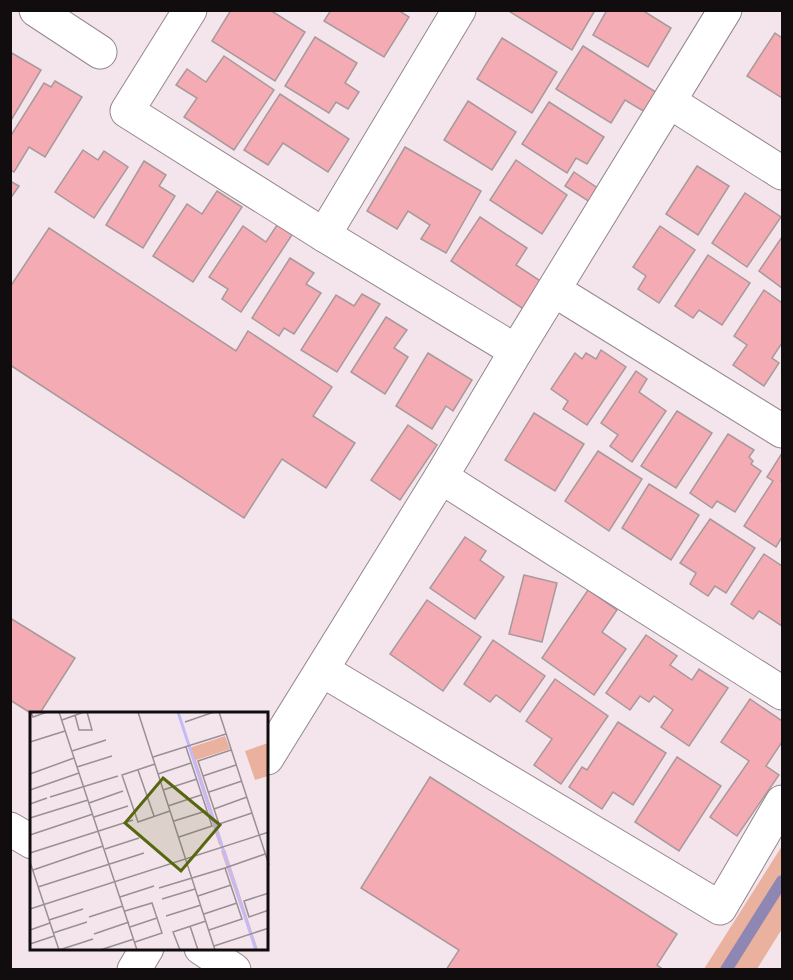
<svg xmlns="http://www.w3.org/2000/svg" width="793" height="980" viewBox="0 0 793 980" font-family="Figtree,sans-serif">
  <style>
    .green { fill: #e9b19e }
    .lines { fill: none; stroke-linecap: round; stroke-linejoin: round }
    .stream { stroke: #8e87b3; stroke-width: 12 }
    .building { fill: #f5abb3; stroke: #a8999a; stroke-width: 1.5 }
    .minor-casing { stroke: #94878d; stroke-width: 35 }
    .tertiary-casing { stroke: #94878d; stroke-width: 35 }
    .minor { stroke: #fff; stroke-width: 33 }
    .tertiary { stroke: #fff; stroke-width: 33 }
    .inset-river { fill: none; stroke: #c3bbf9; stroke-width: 3 }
    .inset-road { fill: none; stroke: #998f94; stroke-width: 1.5 }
    .view { fill: #566710; fill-opacity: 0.15; stroke: #566710; stroke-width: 3 }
    .inset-edge { fill: none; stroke: #110d0f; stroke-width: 3 }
  </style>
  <rect width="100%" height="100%" fill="#f4e5ed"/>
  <polygon class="green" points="782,846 782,929 757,969 704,969"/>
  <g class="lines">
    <polyline class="stream" points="726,970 782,881"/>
  </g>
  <g class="building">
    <polygon points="231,10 270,10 305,32 275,81 212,41"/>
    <polygon points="331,10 398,10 409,17 384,57 324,21"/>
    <polygon points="507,10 591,10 594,12 572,50"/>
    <polygon points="607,10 642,10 671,28 648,67 593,35"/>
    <polygon points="775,33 782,38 782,98 747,76"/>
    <polygon points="315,37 357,63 345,83 359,92 348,109 336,102 329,113 285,86"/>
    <polygon points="502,38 557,72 532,113 477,79"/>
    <polygon points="583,46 662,96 650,115 625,100 611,123 556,89"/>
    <polygon points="10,52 41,70 10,122"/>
    <polygon points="224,56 274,90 234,150 184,117 197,98 176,85 187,69 206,82"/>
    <polygon points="55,81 82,97 45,157 29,147 14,172 10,170 10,137 44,83 51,87"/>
    <polygon points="280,94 349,139 328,172 283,143 268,165 244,150"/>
    <polygon points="468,101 516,132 492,170 444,140"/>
    <polygon points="549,102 604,137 587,164 576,158 567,173 522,144"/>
    <polygon points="405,147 481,191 446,253 421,239 430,225 408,211 397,229 367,211"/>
    <polygon points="83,150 98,160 104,151 128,167 94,218 55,192"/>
    <polygon points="516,160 567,195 542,234 490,200"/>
    <polygon points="144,161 166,175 159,186 175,196 143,248 106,225"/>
    <polygon points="697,166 729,186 698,235 666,214"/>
    <polygon points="574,172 602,191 593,204 565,186"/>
    <polygon points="10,181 19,186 10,199"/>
    <polygon points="217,191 242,207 193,282 153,256 187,204 202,214"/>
    <polygon points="745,193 781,217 747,267 712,243"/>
    <polygon points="480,217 527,248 516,265 545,284 528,312 451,261"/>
    <polygon points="277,225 292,235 241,312 222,299 228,289 209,277 243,226 266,242"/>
    <polygon points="660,226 695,250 659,303 638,289 646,276 633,267"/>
    <polygon points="49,228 236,351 248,331 332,387 313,416 355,443 326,488 282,459 244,518 10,365 10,287"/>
    <polygon points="782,237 782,288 759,271"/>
    <polygon points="708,255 750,283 722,325 699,310 693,318 675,306"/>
    <polygon points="290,258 314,273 306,284 321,293 294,334 284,328 279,336 252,318"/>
    <polygon points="764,290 782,303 782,343 772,358 779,363 764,386 733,365 747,345 734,336"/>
    <polygon points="362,294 380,304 337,372 301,350 336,295 354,306"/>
    <polygon points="386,317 407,330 394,348 408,357 385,394 351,372"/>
    <polygon points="601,350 626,367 587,425 563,409 568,401 551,389 575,353 582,359 586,353 596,359"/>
    <polygon points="428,353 472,380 453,411 446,406 432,429 396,406"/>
    <polygon points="636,371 647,379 639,392 666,411 632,462 610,446 618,435 601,423"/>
    <polygon points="677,411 712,433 676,488 641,466"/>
    <polygon points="534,413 584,444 555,491 505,460"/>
    <polygon points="408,425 437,445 400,500 371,480"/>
    <polygon points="728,434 754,450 749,457 753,461 751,464 761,471 735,512 717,501 712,508 690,493"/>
    <polygon points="598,451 642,479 609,531 565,501"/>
    <polygon points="782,453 782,479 781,481 782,482 782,537 776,547 744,526 773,481 767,477"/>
    <polygon points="649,484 699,515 671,560 622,528"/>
    <polygon points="710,519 755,548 726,593 715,586 708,596 690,584 696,573 680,563"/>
    <polygon points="465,537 486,551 480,560 504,577 475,619 430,588"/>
    <polygon points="764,554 782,566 782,626 759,611 753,619 731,604"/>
    <polygon points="524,575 557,583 542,642 509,634"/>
    <polygon points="588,590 617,610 602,632 626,649 594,695 542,658"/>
    <polygon points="427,600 481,637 443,691 390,654"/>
    <polygon points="10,618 75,658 40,713 32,714 10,700"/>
    <polygon points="646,635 677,656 670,665 692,680 699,669 728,688 689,746 661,727 673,710 654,696 649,702 640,696 630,710 606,693"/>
    <polygon points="493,640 545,676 520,712 496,695 490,702 464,684"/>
    <polygon points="555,679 608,716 561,784 534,765 552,739 526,721"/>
    <polygon points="750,699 782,721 782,742 766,766 779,775 737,836 710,817 749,761 721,742"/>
    <polygon points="618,722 666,753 633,805 613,792 602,809 569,787 582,767 587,770"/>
    <polygon points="677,757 721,786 679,851 635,822"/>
    <polygon points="430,777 677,934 657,965 664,970 446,970 459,950 361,888"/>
  </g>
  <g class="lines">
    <g class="minor-casing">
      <g id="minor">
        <polyline points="36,10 100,52"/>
        <polyline points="190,10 127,111 324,235 516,351"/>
        <polyline points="670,102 782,173"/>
        <polyline points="324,235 459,10"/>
        <polyline points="554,290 782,431"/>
        <polyline points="441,477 782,693"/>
        <polyline points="322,670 720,908 782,802"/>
        <polyline points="267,758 441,477 516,351 725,10"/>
        <polyline points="134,970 147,948"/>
      </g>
    </g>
    <g class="tertiary-casing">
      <g id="tertiary">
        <polyline points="10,829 32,842"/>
        <polyline points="201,948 234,970"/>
      </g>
    </g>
    <use href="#minor" class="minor"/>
    <use href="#tertiary" class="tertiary"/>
  </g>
  <g transform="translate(30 712)">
    <rect width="238" height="238" fill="#f4e5ed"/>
    <path d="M195,24L200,37L166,48L193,132L189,133L159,36ZM238,31V64L225,68L215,39ZM195,137L228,238H225L191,139Z" fill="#e9b19e"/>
    <path class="inset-river" d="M148,0L226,238"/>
    <path class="inset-road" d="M1,0L3,5L17,0M29,0L107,238M108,0L185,238M189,0L239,153M45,3L49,18H62L57,0M32,8L54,0M155,10L184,0M0,30L35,19M201,38L168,49L189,112L222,101M42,39L76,28M123,45L196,22M125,52L92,63L108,110L140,99M47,55L82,44M108,58L124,104M0,62L44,46M128,62L161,51M173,64L206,53M0,78L49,61M133,78L167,67M179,80L212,69M20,85L88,64M59,91L93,79M0,92L17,86M138,94L171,83M184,97L217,85M64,105L98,94M0,106L58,88M144,109L176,99M0,123L63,102M149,125L182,114L156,35M75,137L109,126M0,141L103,108M0,150L29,238M195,156L235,142M3,158L73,134M8,175L114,141M129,176L195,156L212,207L179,218M239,181L214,189L219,205L239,198M168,184L201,173M90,185L124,174M132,187L165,177M0,197L239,120M95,199L122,191L127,206L100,215M174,202L207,191M136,204L171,193M59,205L93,194M19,208L53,197M160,214L168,238M0,218L20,211M23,221L57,210M64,222L99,210M105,230L132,221L127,206M0,232L24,224M184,234L239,216M29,238L63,227M70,238L104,227M150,238L143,220L176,209"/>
    <path class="view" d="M133,66L190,113L151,159L95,111Z"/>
    <rect width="238" height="238" class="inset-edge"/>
  </g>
  <rect width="793" height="980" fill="none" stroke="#110d0f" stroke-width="24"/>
</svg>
